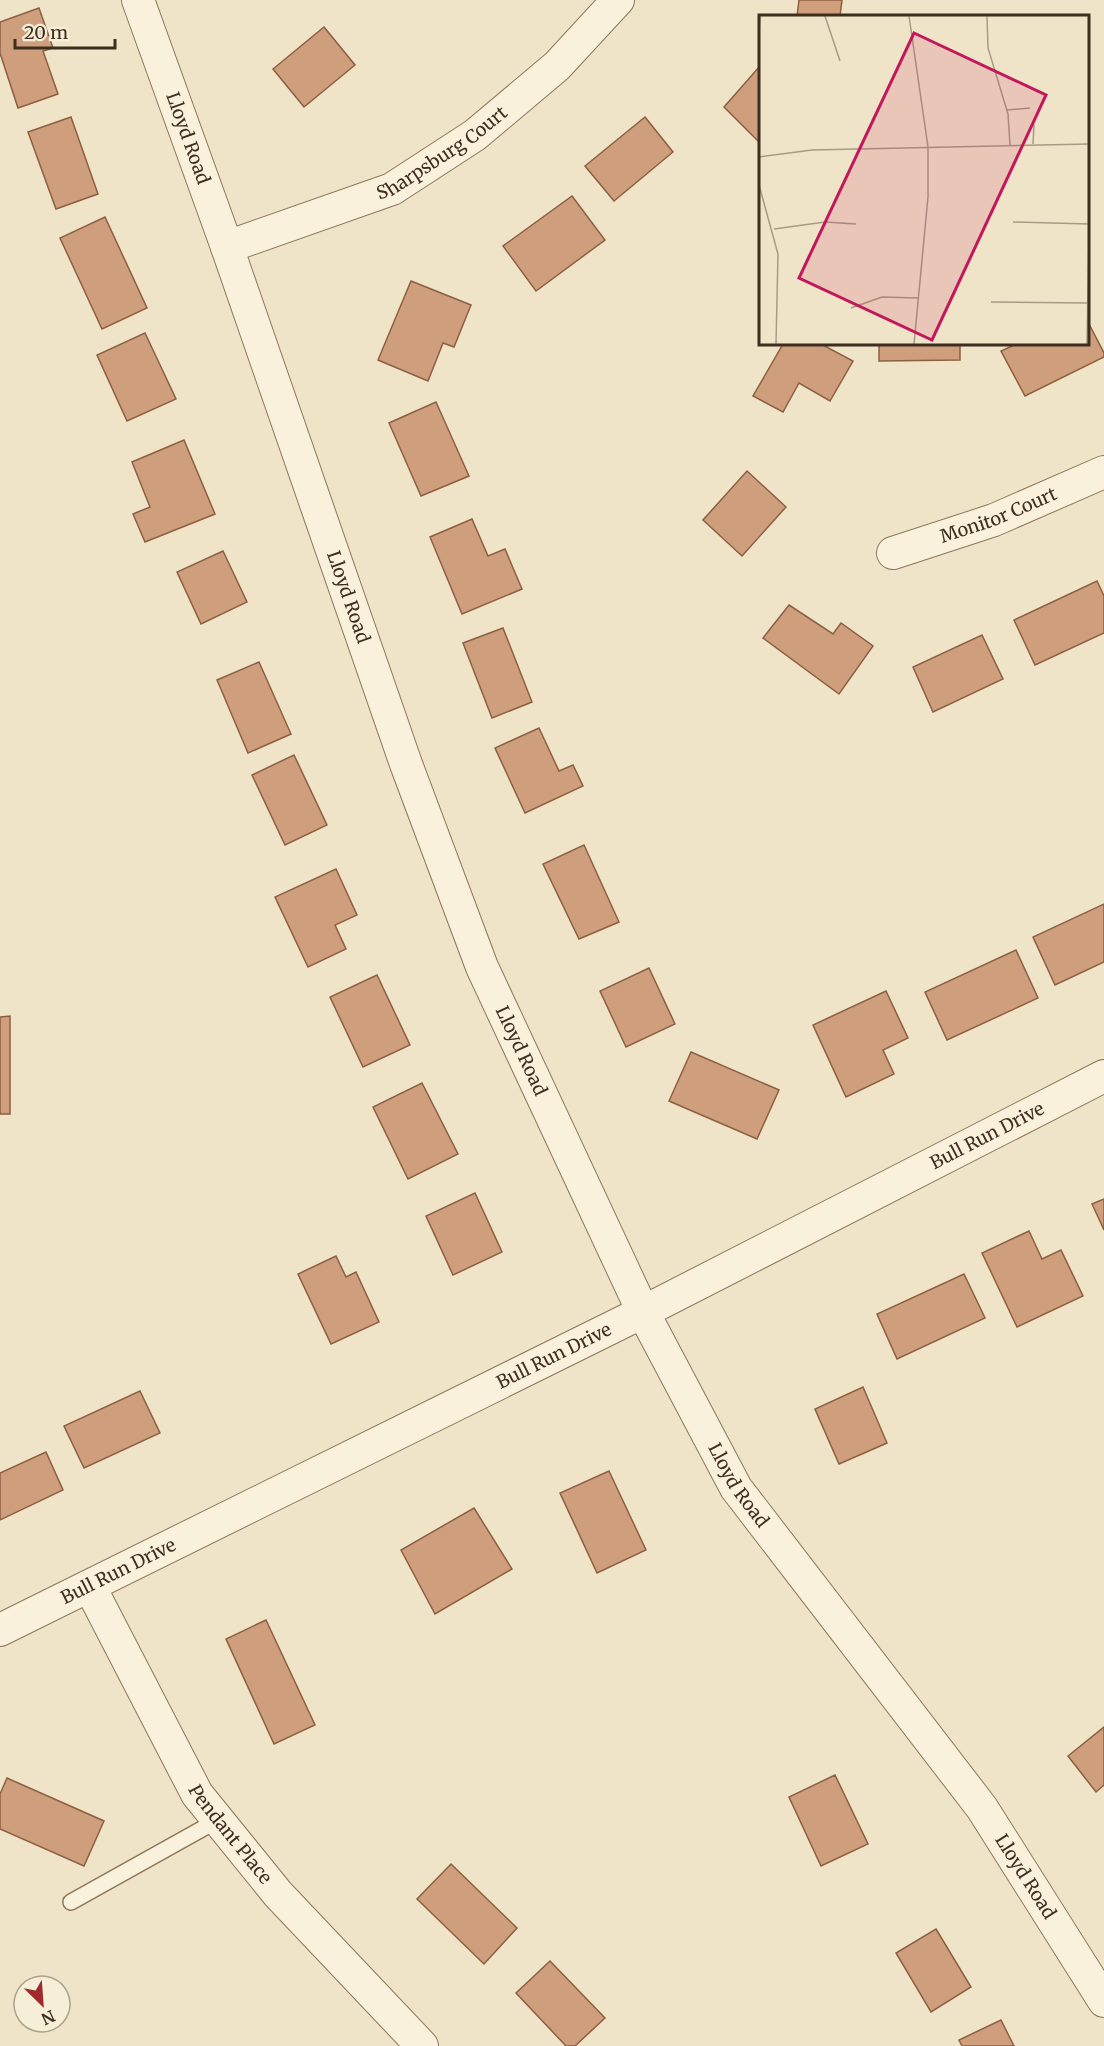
<svg xmlns="http://www.w3.org/2000/svg" width="1104" height="2046" viewBox="0 0 1104 2046" font-family="Merriweather,serif">
  <style>
    .building { fill: #cf9f7d; stroke: #8d5f41; stroke-width: 1.5 }
    .lines { fill: none; stroke-linecap: round; stroke-linejoin: round }
    .lane-casing { stroke: #8d765c; stroke-width: 18 }
    .street-casing { stroke: #8d765c; stroke-width: 34 }
    .lane { stroke: #faf1dc; stroke-width: 15 }
    .street { stroke: #faf1dc; stroke-width: 32 }
    .labels { text-anchor: middle; stroke-width: 4.5; stroke-linejoin: round; paint-order: stroke }
    .street-label { font-size: 18px; fill: #3d2e20; stroke: #f7eed8 }
    .inset-road { fill: none; stroke: #a89b85; stroke-width: 1.5 }
    .view { fill: #c2185b; fill-opacity: 0.15; stroke: #c2185b; stroke-width: 3 }
    .inset-edge { fill: none; stroke: #3d2e20; stroke-width: 3 }
  </style>
  <rect width="100%" height="100%" fill="#f0e4c8"/>
  <g class="building">
    <polygon points="799,0 842,0 840,16 797,16"/>
    <polygon points="39,8 53,48 43,51 58,94 18,108 0,53 0,22"/>
    <polygon points="324,27 355,65 304,107 273,69"/>
    <polygon points="760,66 760,143 724,107"/>
    <polygon points="71,117 98,194 56,209 28,132"/>
    <polygon points="645,117 673,152 614,201 585,166"/>
    <polygon points="572,196 605,240 536,291 503,246"/>
    <polygon points="105,217 147,308 102,329 60,238"/>
    <polygon points="411,281 471,305 454,347 443,343 428,381 378,360"/>
    <polygon points="1088,322 1104,353 1104,357 1025,396 1001,351 1016,344 1088,344"/>
    <polygon points="145,333 176,399 127,421 97,355"/>
    <polygon points="783,344 821,344 853,361 830,401 799,383 783,412 753,396"/>
    <polygon points="879,344 960,344 960,360 879,361"/>
    <polygon points="436,402 469,476 421,496 389,423"/>
    <polygon points="184,440 215,514 145,542 133,514 150,507 132,462"/>
    <polygon points="747,471 786,507 742,556 703,520"/>
    <polygon points="472,519 488,556 505,549 522,589 462,614 430,537"/>
    <polygon points="223,551 247,602 201,624 177,572"/>
    <polygon points="1097,581 1104,596 1104,633 1035,665 1014,620"/>
    <polygon points="789,605 833,634 841,623 873,646 839,694 763,638"/>
    <polygon points="503,628 532,702 492,718 463,643"/>
    <polygon points="982,635 1003,679 933,712 913,667"/>
    <polygon points="259,662 291,734 248,753 217,680"/>
    <polygon points="539,728 559,771 573,765 583,786 525,813 495,748"/>
    <polygon points="294,755 327,825 285,845 252,775"/>
    <polygon points="584,845 619,922 579,939 543,864"/>
    <polygon points="336,869 357,915 335,925 346,949 308,967 275,897"/>
    <polygon points="1104,904 1104,962 1055,985 1033,937"/>
    <polygon points="1016,950 1038,998 947,1040 925,992"/>
    <polygon points="649,968 675,1024 626,1047 600,991"/>
    <polygon points="377,975 410,1045 363,1067 330,997"/>
    <polygon points="886,991 908,1038 883,1050 894,1074 846,1097 813,1025"/>
    <polygon points="10,1016 10,1114 0,1114 0,1017"/>
    <polygon points="691,1052 779,1090 757,1139 669,1101"/>
    <polygon points="422,1083 458,1154 408,1179 373,1107"/>
    <polygon points="475,1193 502,1252 453,1275 426,1216"/>
    <polygon points="1104,1199 1104,1230 1092,1204"/>
    <polygon points="1029,1231 1042,1259 1061,1250 1083,1296 1017,1327 982,1253"/>
    <polygon points="336,1256 346,1277 356,1272 379,1322 331,1344 298,1274"/>
    <polygon points="964,1274 985,1318 897,1359 877,1314"/>
    <polygon points="863,1387 887,1443 839,1464 815,1409"/>
    <polygon points="140,1391 160,1433 84,1468 64,1426"/>
    <polygon points="46,1452 63,1490 0,1520 0,1473"/>
    <polygon points="609,1471 646,1550 597,1573 560,1493"/>
    <polygon points="474,1508 512,1569 435,1614 401,1550"/>
    <polygon points="266,1620 315,1725 274,1744 226,1639"/>
    <polygon points="1104,1727 1104,1785 1096,1792 1068,1756"/>
    <polygon points="835,1775 868,1844 821,1866 789,1797"/>
    <polygon points="7,1778 104,1821 84,1866 0,1829 0,1794"/>
    <polygon points="451,1864 517,1928 484,1964 417,1899"/>
    <polygon points="936,1929 971,1987 931,2012 896,1953"/>
    <polygon points="550,1961 605,2018 575,2046 566,2046 516,1993"/>
    <polygon points="1001,2020 1014,2046 962,2046 959,2040"/>
  </g>
  <g class="lines">
    <g class="lane-casing">
      <polyline id="lane" points="71,1902 218,1820"/>
    </g>
    <g class="street-casing">
      <g id="street">
        <path id="s1" d="M138,0L227,247L406,764L482,967L643,1312L736,1488L982,1808L1104,2001"/>
        <path id="s2" d="M227,247L392,189L475,135L557,66L618,0"/>
        <path id="s3" d="M893,553L994,520L1104,472"/>
        <path id="s4" d="M90,1587L197,1794L278,1894L422,2046"/>
        <path id="s5" d="M0,1630L643,1312L1104,1076"/>
      </g>
    </g>
    <use href="#lane" class="lane"/>
    <use href="#street" class="street"/>
  </g>
  <g class="labels">
    <g class="street-label">
      <text dy="6" stroke="none"><textPath href="#s1" startOffset="147">Lloyd Road</textPath></text>
      <text dy="6" stroke="none"><textPath href="#s2" startOffset="236">Sharpsburg Court</textPath></text>
      <text dy="6" stroke="none"><textPath href="#s3" startOffset="112">Monitor Court</textPath></text>
      <text dy="6" stroke="none"><textPath href="#s1" startOffset="633">Lloyd Road</textPath></text>
      <text dy="6" stroke="none"><textPath href="#s1" startOffset="1119">Lloyd Road</textPath></text>
      <text dy="6" stroke="none"><textPath href="#s5" startOffset="1104">Bull Run Drive</textPath></text>
      <text dy="6" stroke="none"><textPath href="#s5" startOffset="618">Bull Run Drive</textPath></text>
      <text dy="6" stroke="none"><textPath href="#s1" startOffset="1605">Lloyd Road</textPath></text>
      <text dy="6" stroke="none"><textPath href="#s5" startOffset="132">Bull Run Drive</textPath></text>
      <text dy="6" stroke="none"><textPath href="#s4" startOffset="285">Pendant Place</textPath></text>
      <text dy="6" stroke="none"><textPath href="#s1" startOffset="2091">Lloyd Road</textPath></text>
    </g>
  </g>
  <g transform="translate(759 15)">
    <rect width="330" height="330" fill="#f0e4c8"/>
    <path class="inset-road" d="M66,1L81,46M150,1L169,132V182L155,329M228,1L229,33L249,99L251,130M0,22L1,1M248,95L271,93M274,129L275,109M0,142L53,135L330,129M0,170L19,239L17,329M254,207L330,209M15,214L66,207L97,209M232,287L329,288M92,293L123,282L159,283M328,329L330,219"/>
    <path class="view" d="M155,18L287,80L173,325L40,263Z"/>
    <rect width="330" height="330" class="inset-edge"/>
  </g>
  <g transform="translate(42 2004) rotate(155)"><circle r="28" fill="#f7eed8" stroke="#ada18e" stroke-width="1.5"/>
  <path d="M0-4.5L10 22L0 15L-10 22Z" fill="#9e2a2b"/>
  <text y="-9" font-size="16" font-weight="bold" text-anchor="middle" fill="#3d2e20">N</text>
  </g>
  <path d="M15 39v9h100v-9" fill="none" stroke="#3d2e20" stroke-width="3"/>
  <text x="24" y="39" font-size="18" fill="#3d2e20" stroke="#f7eed8" stroke-width="4.5" paint-order="stroke">20 m</text>
</svg>
